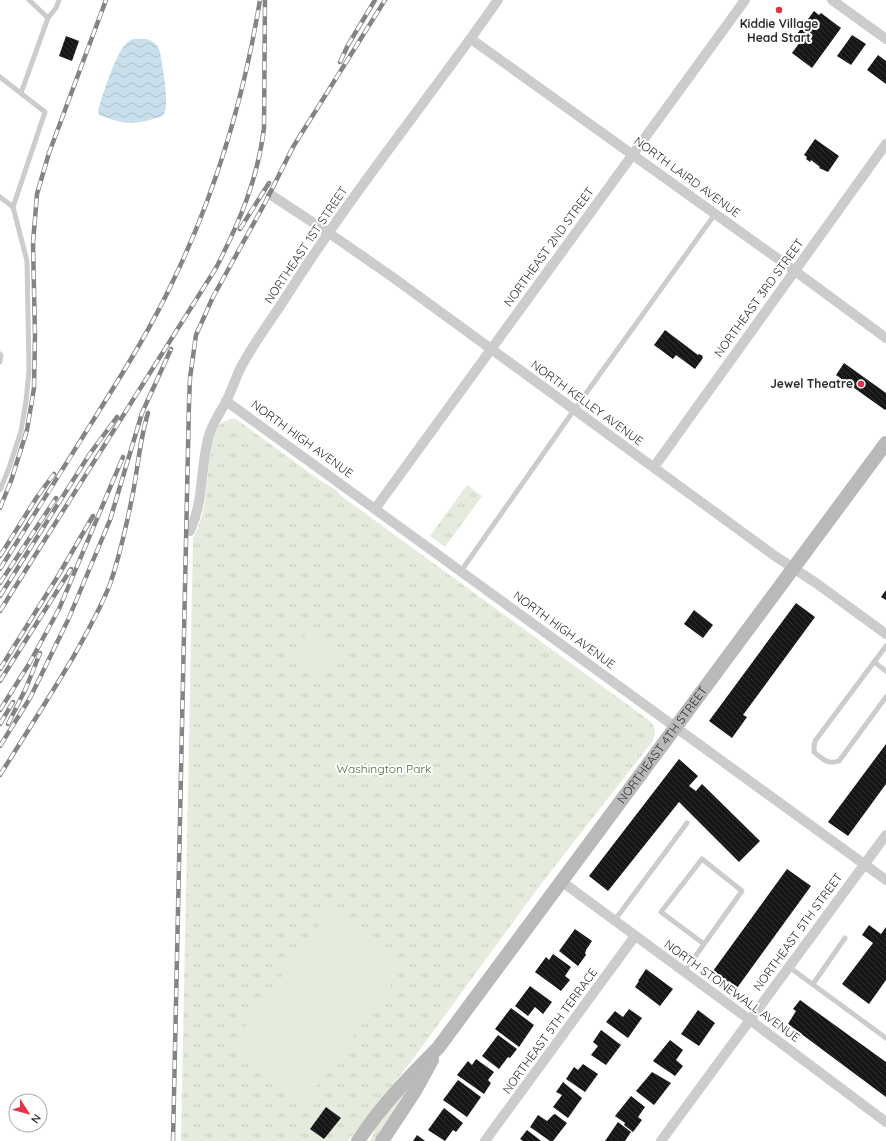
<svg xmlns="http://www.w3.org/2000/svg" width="886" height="1141" viewBox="0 0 886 1141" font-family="Quicksand,sans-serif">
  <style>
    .grass { fill: url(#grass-tufts) }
    .garden { fill: #e5ecdd }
    .water { fill: url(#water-waves) }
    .building { fill: url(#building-back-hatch) }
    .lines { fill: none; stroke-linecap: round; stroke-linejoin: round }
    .lane { stroke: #ccc; stroke-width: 5 }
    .street { stroke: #ccc; stroke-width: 10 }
    .secondary { stroke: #b9b9b9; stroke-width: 14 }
    .rail-casing { stroke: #848484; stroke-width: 4.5 }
    .rail { stroke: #fff; stroke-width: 3; stroke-dasharray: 9; stroke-linecap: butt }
    .poi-dot { fill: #e33443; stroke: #fff; stroke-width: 1.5 }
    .labels { text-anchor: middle; stroke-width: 4; stroke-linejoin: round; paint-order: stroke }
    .poi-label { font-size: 12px; font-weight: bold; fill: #2f2f2f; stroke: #fff }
    .street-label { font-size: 12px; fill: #2f2f2f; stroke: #fff }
    .park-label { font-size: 12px; fill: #526a3d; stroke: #fff }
  </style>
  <defs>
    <pattern id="grass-tufts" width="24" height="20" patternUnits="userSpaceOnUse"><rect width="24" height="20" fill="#e5ecdd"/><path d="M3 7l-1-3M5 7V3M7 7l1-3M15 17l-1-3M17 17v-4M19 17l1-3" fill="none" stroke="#c5cbbe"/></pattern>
    <pattern id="water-waves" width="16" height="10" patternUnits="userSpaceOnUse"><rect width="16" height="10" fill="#c9dfeb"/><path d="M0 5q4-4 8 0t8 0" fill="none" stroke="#adc0ca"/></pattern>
    <pattern id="building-back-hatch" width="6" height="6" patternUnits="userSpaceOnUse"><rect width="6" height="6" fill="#161616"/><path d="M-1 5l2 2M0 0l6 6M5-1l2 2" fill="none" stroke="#303030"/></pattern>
  </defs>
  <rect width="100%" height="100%" fill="#fff"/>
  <g class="grass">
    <path d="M231,419H236L318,479L336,490L340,495L366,514L650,721C656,728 656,734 652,742L541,884L410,1063L348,1141H181L193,538C206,516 206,488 209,463C211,451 212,437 218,427C221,422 226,421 231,419Z"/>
    <polygon points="467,485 482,496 445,547 430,536"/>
    <polygon points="408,1087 410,1088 375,1141 370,1141 376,1127"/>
  </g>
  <g class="garden">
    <polygon points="307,631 340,655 323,678 291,655"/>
    <polygon points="331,909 406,964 305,1101 231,1046"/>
  </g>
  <path class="water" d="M146,39C154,41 158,45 160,52C162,64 170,105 164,114C162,117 157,118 153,119C130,126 121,123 99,115L98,110C103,96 117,45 131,40C135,38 141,39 146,39Z"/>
  <g class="building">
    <polygon points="814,11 819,15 821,13 841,28 812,68 792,53 803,38 797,34"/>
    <polygon points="852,35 866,44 851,65 837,56"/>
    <polygon points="66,36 79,41 72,61 59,56"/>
    <polygon points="878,55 886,61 886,84 867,70"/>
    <polygon points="815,139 839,156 828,172 819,168 820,167 811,160 810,162 806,159 807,157 804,155"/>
    <polygon points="665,330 698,355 699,354 703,356 702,357 703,358 695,369 676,355 673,359 654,345"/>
    <polygon points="844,363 886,393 886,409 885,410 836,375"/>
    <polygon points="886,590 886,600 881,597"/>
    <polygon points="796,603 815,617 743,715 747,717 732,738 709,721"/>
    <polygon points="694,610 713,625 703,638 684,624"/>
    <polygon points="886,744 886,784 848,836 828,822"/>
    <polygon points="679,759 698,776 689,786 696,791 702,784 760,841 739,862 679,802 608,891 589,876"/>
    <polygon points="787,869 811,886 737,988 713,971"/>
    <polygon points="869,925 881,934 886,927 886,980 869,1004 842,984 873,943 862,935"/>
    <polygon points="575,929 592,941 586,950 586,951 585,953 586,955 578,966 559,951"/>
    <polygon points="553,954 571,967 565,976 570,980 561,991 535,972 546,957 549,960"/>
    <polygon points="646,969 673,989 660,1006 635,987 639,981 638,981"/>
    <polygon points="530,986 552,1002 543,1014 535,1007 528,1016 515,1006"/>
    <polygon points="800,1000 886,1062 886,1097 788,1024 796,1011 793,1009"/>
    <polygon points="511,1008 534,1025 519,1047 495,1029"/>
    <polygon points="629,1009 642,1018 628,1038 606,1022 615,1011 623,1017"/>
    <polygon points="698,1010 715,1023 699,1046 681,1034"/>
    <polygon points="601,1030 621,1045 606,1065 591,1055 598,1046 593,1042"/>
    <polygon points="498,1035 517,1049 510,1058 508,1057 499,1069 482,1056"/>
    <polygon points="670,1040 683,1050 676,1060 683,1066 675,1076 653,1061"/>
    <polygon points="476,1059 494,1072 488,1080 491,1083 484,1094 457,1075 468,1061 472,1065"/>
    <polygon points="583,1064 598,1074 585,1092 566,1079 574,1067 578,1070"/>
    <polygon points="652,1072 671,1083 654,1105 636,1091"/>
    <polygon points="458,1080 481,1097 467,1117 443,1100"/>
    <polygon points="563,1082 582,1098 568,1118 553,1107 562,1095 556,1092"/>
    <polygon points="631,1096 645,1107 638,1117 642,1120 633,1132 624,1125 625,1123 615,1116"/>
    <polygon points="326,1107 341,1118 324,1139 310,1129"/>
    <polygon points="444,1108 463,1123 456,1132 453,1130 445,1141 428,1130"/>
    <polygon points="555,1114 567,1123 553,1141 550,1141 530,1127 538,1115 547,1121 553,1115"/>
    <polygon points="618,1122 631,1132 625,1141 605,1141"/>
    <polygon points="527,1130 541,1141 523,1141 520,1139"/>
    <polygon points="417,1135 425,1141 413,1141"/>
  </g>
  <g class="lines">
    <g class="lane">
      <polyline points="29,0 48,18"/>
      <polyline points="0,77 45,112 13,207 0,197"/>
      <polyline points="21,93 48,18 56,8 59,0"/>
      <polyline points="0,354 1,355 0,362"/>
      <polyline points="0,490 9,468 21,431 26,401 29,371 27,261 13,207"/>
      <polyline points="461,571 574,410 715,214"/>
      <path d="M886,646L815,741L814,747V752C823,759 827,765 839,761L886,697"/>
      <polyline points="874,662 886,671"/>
      <polyline points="614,921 687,823"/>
      <polyline points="789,967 886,1038"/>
      <polyline points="684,972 742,891 702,859 661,912 704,944"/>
      <polyline points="813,984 845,938"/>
    </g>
    <g class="street">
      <polyline points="832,0 886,39"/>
      <polyline points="471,39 795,271 886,338"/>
      <polyline points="271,195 329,233 391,276 775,556 816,583 886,634"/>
      <polyline points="226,401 886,880"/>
      <polyline points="654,467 886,144"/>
      <polyline points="375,509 745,0"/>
      <path d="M190,531C204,500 200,471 208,439C211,425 220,413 227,400C231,391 235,381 239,371C252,345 270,322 286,297C351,194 428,100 498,0"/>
      <polyline points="561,881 750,1020 886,1122"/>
      <polyline points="485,1141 635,936"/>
      <polyline points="661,1141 886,835"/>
    </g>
    <g class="secondary">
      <path id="s1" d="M358,1141C381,1106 409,1077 438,1048L886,443"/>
      <polyline points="382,1141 415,1091 432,1060"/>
    </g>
    <g class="rail-casing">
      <g id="rail">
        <polyline points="340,62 348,45 375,0"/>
        <polyline points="240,229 269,183"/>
        <polyline points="0,508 11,481 27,430 34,388 35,335 33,243 37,194 49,153 106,0"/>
        <polyline points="0,556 37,497 54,474"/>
        <path d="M0,569C33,517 66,464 99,411C126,368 152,326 173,281C216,192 244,97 260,0"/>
        <polyline points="0,583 56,498"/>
        <polyline points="0,596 89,455 117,417"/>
        <path d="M0,611L216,268C239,223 258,179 264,128L265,0"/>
        <polyline points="0,669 58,576 93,516"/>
        <polyline points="0,681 71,569"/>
        <polyline points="0,710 29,664 59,609 123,457"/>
        <polyline points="0,724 13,702"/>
        <polyline points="8,724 26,688 40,653"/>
        <polyline points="0,746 30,698 68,620 110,520 142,413 171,349"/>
        <path d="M0,775C25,735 51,695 75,654C87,632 101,608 110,584C120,555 127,523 133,493C138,466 140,439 148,413"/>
        <polyline points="173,1141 189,403 190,378 196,335 213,297 266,201 293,147 385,0"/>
      </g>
    </g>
    <use href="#rail" class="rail"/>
  </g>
  <g class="poi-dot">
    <circle cx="779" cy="10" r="4"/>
    <circle cx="861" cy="384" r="4"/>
  </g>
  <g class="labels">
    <g class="poi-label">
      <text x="779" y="28">Kiddie Village<tspan x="779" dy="14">Head Start</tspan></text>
      <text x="853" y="388" text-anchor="end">Jewel Theatre</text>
    </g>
    <g class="street-label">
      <text transform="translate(687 177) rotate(36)" y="4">NORTH LAIRD AVENUE</text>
      <text transform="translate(306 245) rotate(-56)" y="4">NORTHEAST 1ST STREET</text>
      <text transform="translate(549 247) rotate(-54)" y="4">NORTHEAST 2ND STREET</text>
      <text transform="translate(759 298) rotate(-54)" y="4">NORTHEAST 3RD STREET</text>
      <text transform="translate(587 403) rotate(36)" y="4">NORTH KELLEY AVENUE</text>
      <text transform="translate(302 439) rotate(36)" y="4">NORTH HIGH AVENUE</text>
      <text transform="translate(564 630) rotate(36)" y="4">NORTH HIGH AVENUE</text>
      <text dy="4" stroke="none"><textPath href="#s1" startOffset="500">NORTHEAST 4TH STREET</textPath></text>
      <text transform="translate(798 932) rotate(-54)" y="4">NORTHEAST 5TH STREET</text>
      <text transform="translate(732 991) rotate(36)" y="4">NORTH STONEWALL AVENUE</text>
      <text transform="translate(550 1031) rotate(-54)" y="4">NORTHEAST 5TH TERRACE</text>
    </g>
    <g class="park-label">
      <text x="384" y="773">Washington Park</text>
    </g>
  </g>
  <g transform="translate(28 1113) rotate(126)"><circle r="19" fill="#ffffff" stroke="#acacac"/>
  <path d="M0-3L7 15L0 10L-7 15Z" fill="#e33443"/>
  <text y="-6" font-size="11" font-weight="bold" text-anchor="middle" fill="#2f2f2f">N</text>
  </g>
</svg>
